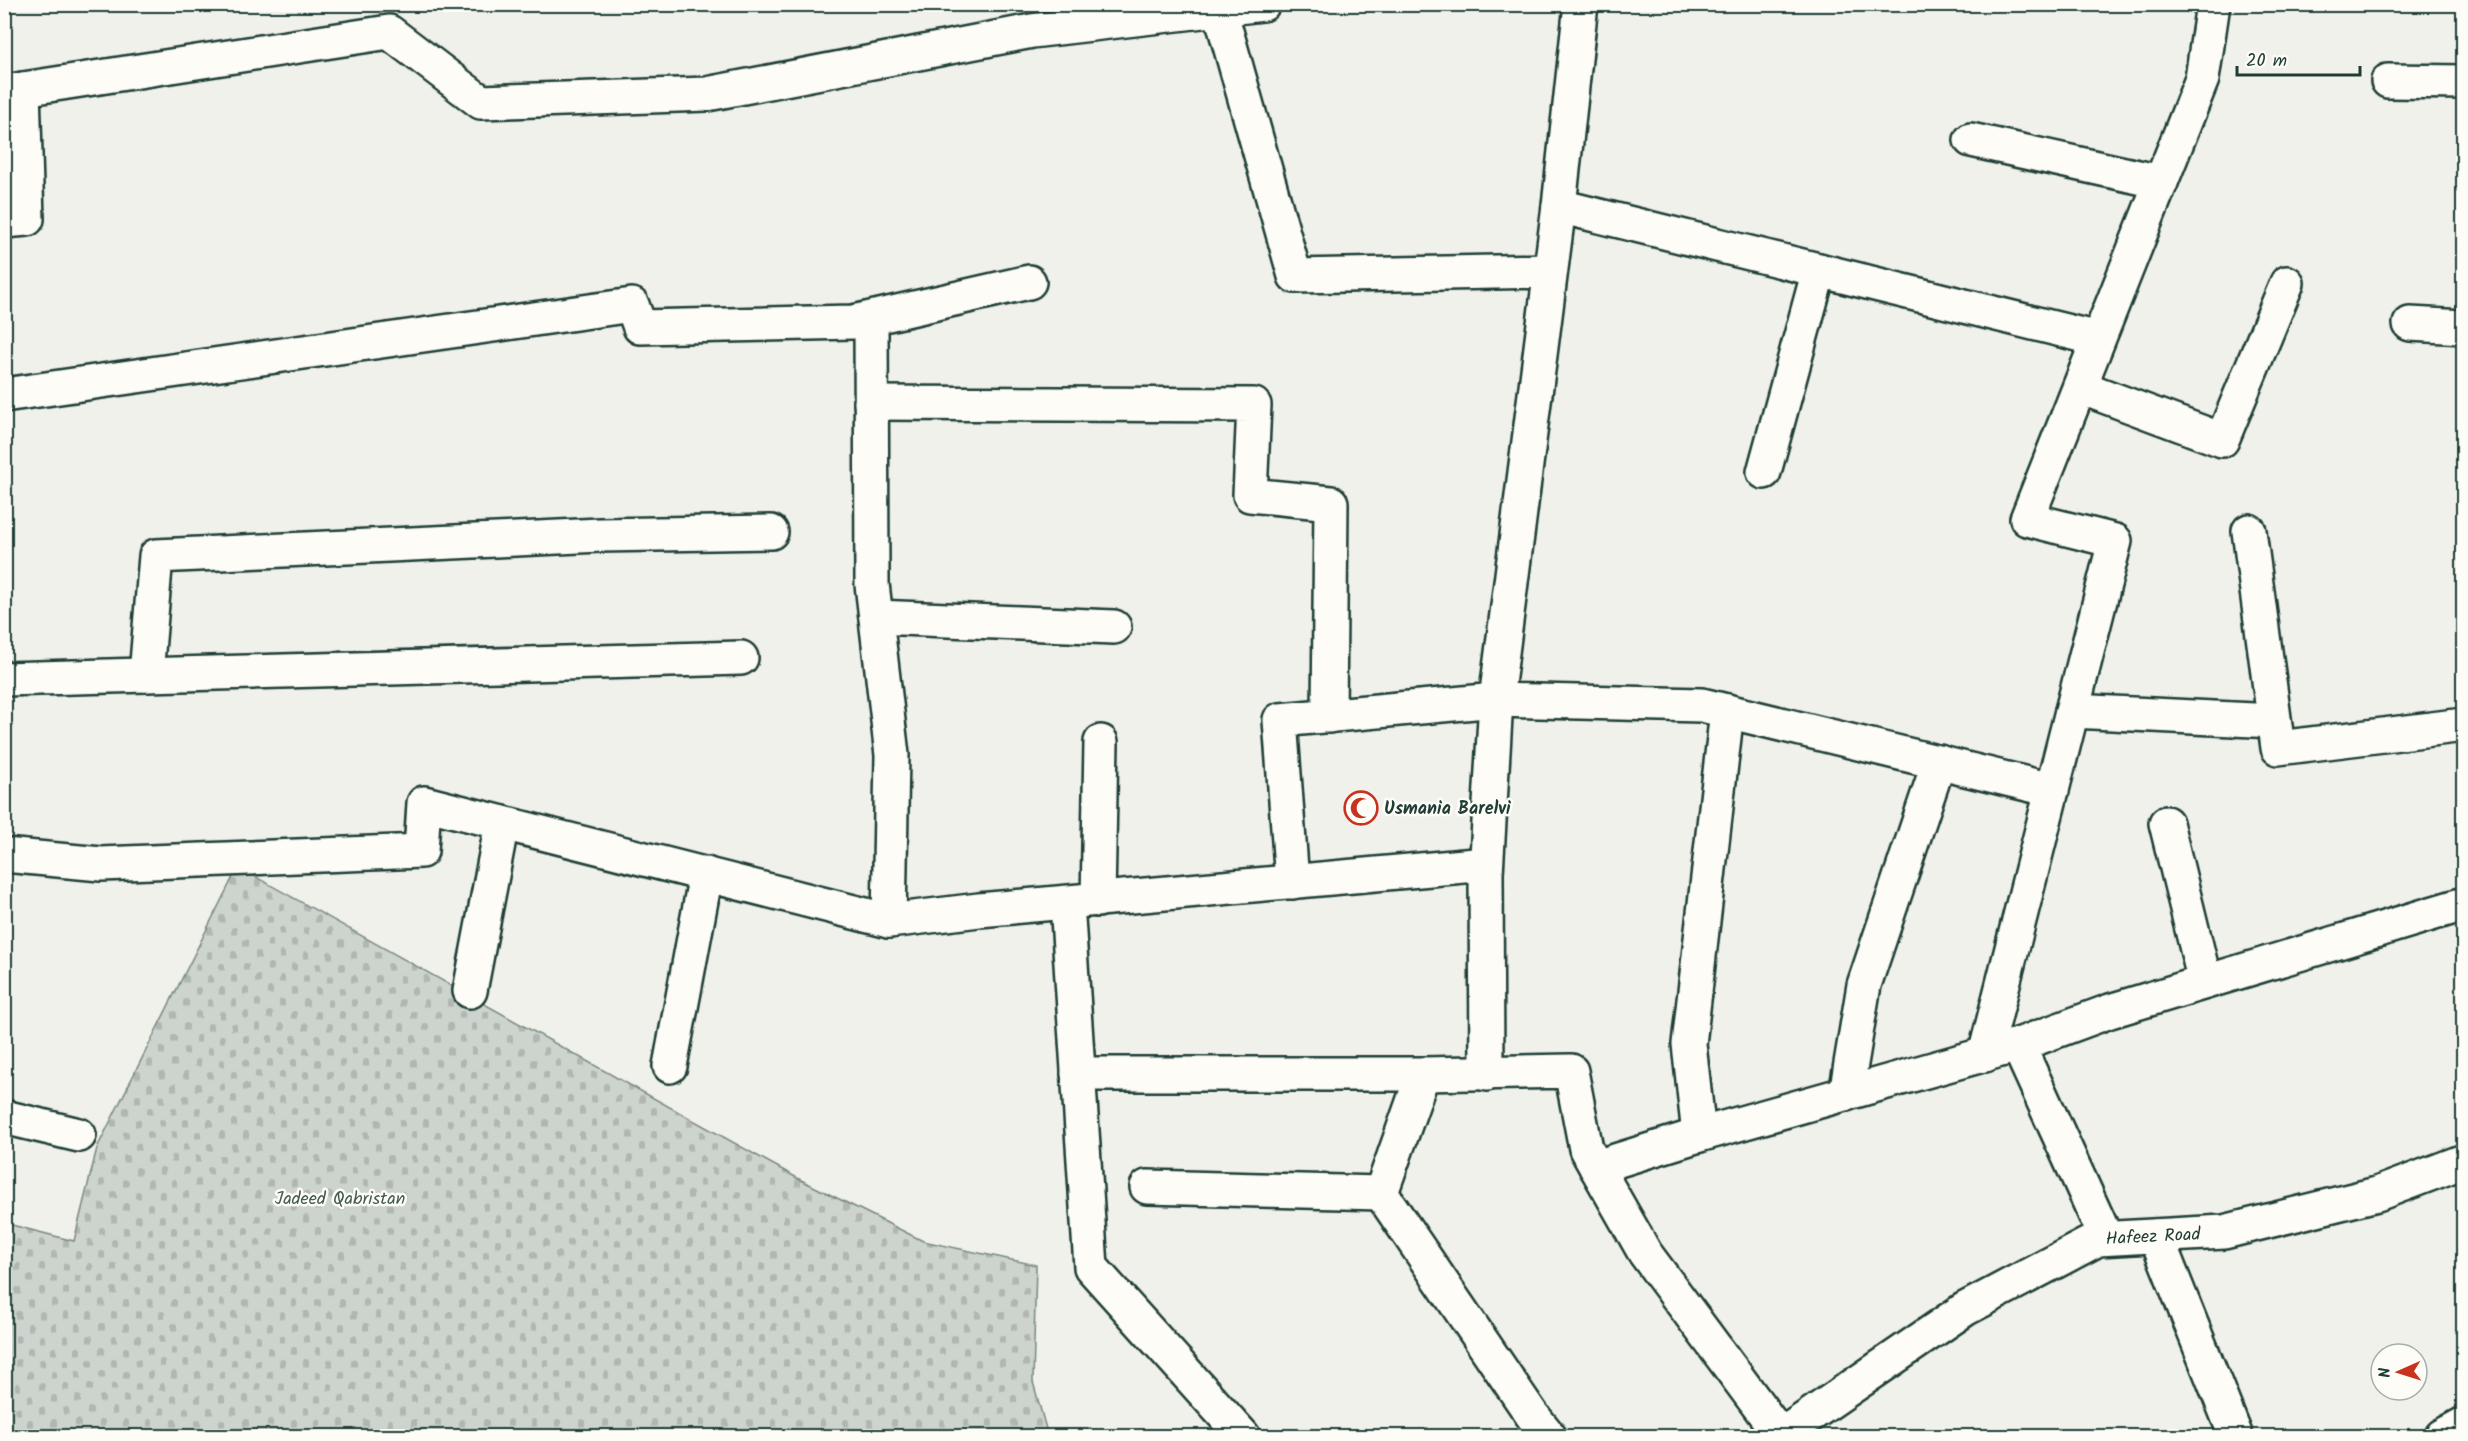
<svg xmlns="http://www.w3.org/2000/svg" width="2468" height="1441" viewBox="0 0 2468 1441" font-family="Kalam,sans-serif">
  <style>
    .cemetery { fill: url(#cemetery-stones); stroke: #768880; stroke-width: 1.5 }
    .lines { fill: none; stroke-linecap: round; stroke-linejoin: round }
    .minor-casing { stroke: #1f3d34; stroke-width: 38 }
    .minor { stroke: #fdfcf7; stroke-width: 33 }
    .labels { text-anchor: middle; stroke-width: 5; stroke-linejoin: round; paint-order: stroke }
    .poi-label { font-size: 18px; font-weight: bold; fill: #1f3d34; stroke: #fdfcf7; text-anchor: start }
    .park-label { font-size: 18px; fill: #425b53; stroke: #fdfcf7 }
    .street-label { font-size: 18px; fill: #1f3d34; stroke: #fdfcf7 }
  </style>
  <defs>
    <pattern id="cemetery-stones" width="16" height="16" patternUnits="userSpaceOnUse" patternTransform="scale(1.5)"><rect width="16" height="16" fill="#cdd3cd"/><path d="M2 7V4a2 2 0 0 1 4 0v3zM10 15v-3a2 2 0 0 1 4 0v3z" fill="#b0b6b1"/></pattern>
  </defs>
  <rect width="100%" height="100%" fill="#f0f1eb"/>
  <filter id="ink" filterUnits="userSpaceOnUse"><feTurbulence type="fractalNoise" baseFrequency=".0167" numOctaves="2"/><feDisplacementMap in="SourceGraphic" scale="12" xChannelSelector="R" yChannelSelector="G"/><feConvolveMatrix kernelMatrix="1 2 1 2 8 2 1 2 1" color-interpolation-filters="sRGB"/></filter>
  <g filter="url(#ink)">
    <polygon class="cemetery" points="238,867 799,1179 923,1241 1036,1265 1033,1382 1048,1436 5,1436 4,1223 74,1241 97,1148"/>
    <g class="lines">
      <g class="minor-casing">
        <g id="minor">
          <polyline points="1220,10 1295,276 1550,271"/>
          <polyline points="2388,81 2464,82"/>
          <polyline points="4,92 389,32 481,102 707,94 1032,31 1263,4"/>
          <polyline points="1971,140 2161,182"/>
          <polyline points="1559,206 2098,339"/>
          <polyline points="4,221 27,219 23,89"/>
          <polyline points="871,320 872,584 892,755 889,921"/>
          <polyline points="2410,324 2464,327"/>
          <polyline points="2080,387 2222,440 2287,283"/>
          <polyline points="4,395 632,305 640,327 853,322 1029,282"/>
          <polyline points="871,403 1254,405 1250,495 1331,503 1329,716"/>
          <polyline points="1764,472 1819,270"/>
          <polyline points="2249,531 2278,748 2464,725"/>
          <polyline points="876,617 1114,627"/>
          <polyline points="146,675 156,556 600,535 771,532"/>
          <polyline points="4,679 741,658"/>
          <polyline points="2072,711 2274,721"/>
          <polyline points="2166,823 2205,982"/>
          <polyline points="4,855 101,864 421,851 424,803 889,921 979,910 1486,864"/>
          <polyline points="1292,882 1280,720 1496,700 1702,705 2052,790"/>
          <polyline points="1098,900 1101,742"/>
          <polyline points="1067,903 1091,1267 1243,1436"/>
          <polyline points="470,991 502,823"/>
          <polyline points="2018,1045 2106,1238"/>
          <polyline points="1985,1055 2115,541 2027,519 2202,79 2213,4"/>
          <polyline points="670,1066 706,874"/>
          <polyline points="1078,1074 1423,1074 1571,1071 1586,1149 1645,1253 1781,1436"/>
          <polyline points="1423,1074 1381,1193 1532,1415 1549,1436"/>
          <polyline points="1487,1074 1486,874 1496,700 1559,206 1581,4"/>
          <polyline points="1846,1094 1864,985 1939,762"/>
          <polyline points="4,1117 79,1135"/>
          <polyline points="1699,1135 1689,1044 1727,711"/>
          <polyline points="1596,1167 1699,1135 2018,1045 2110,1011 2464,904"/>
          <polyline points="1147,1187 1381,1193"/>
          <polyline points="2156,1236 2235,1434 2232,1436"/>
          <polyline points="1780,1436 1965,1309 2098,1239 2224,1232 2377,1194 2464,1161"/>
          <polyline points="2442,1436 2464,1424"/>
        </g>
      </g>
      <use href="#minor" class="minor"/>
    </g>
  </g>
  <defs>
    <g id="mosque-ring" transform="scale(1.725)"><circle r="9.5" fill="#fdfcf7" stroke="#c8321e" stroke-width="1.5"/><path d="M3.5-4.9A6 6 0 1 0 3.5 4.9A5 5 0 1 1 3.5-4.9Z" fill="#c8321e"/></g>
  </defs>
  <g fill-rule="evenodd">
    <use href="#mosque-ring" x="1361" y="808"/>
  </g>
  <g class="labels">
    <g class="poi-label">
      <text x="1384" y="814">Usmania Barelvi</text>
    </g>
    <g class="park-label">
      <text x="340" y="1204">Jadeed Qabristan</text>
    </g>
    <g class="street-label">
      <text transform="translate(2153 1236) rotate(-3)" y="6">Hafeez Road</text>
    </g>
  </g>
  <rect width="2468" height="1441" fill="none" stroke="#fdfcf7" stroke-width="24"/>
  <rect x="12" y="12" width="2444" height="1417" fill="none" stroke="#1f3d34" stroke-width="2" filter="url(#ink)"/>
  <g transform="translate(2399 1372) rotate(267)"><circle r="28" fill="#fdfcf7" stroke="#a4b0a9" stroke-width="1.5"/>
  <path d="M0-4.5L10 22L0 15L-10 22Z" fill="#c8321e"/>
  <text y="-9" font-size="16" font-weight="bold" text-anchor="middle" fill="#1f3d34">N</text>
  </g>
  <path d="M2237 66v9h123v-9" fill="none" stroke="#1f3d34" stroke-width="3"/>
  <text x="2246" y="66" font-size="18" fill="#1f3d34" stroke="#fdfcf7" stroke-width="4.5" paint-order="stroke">20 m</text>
</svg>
